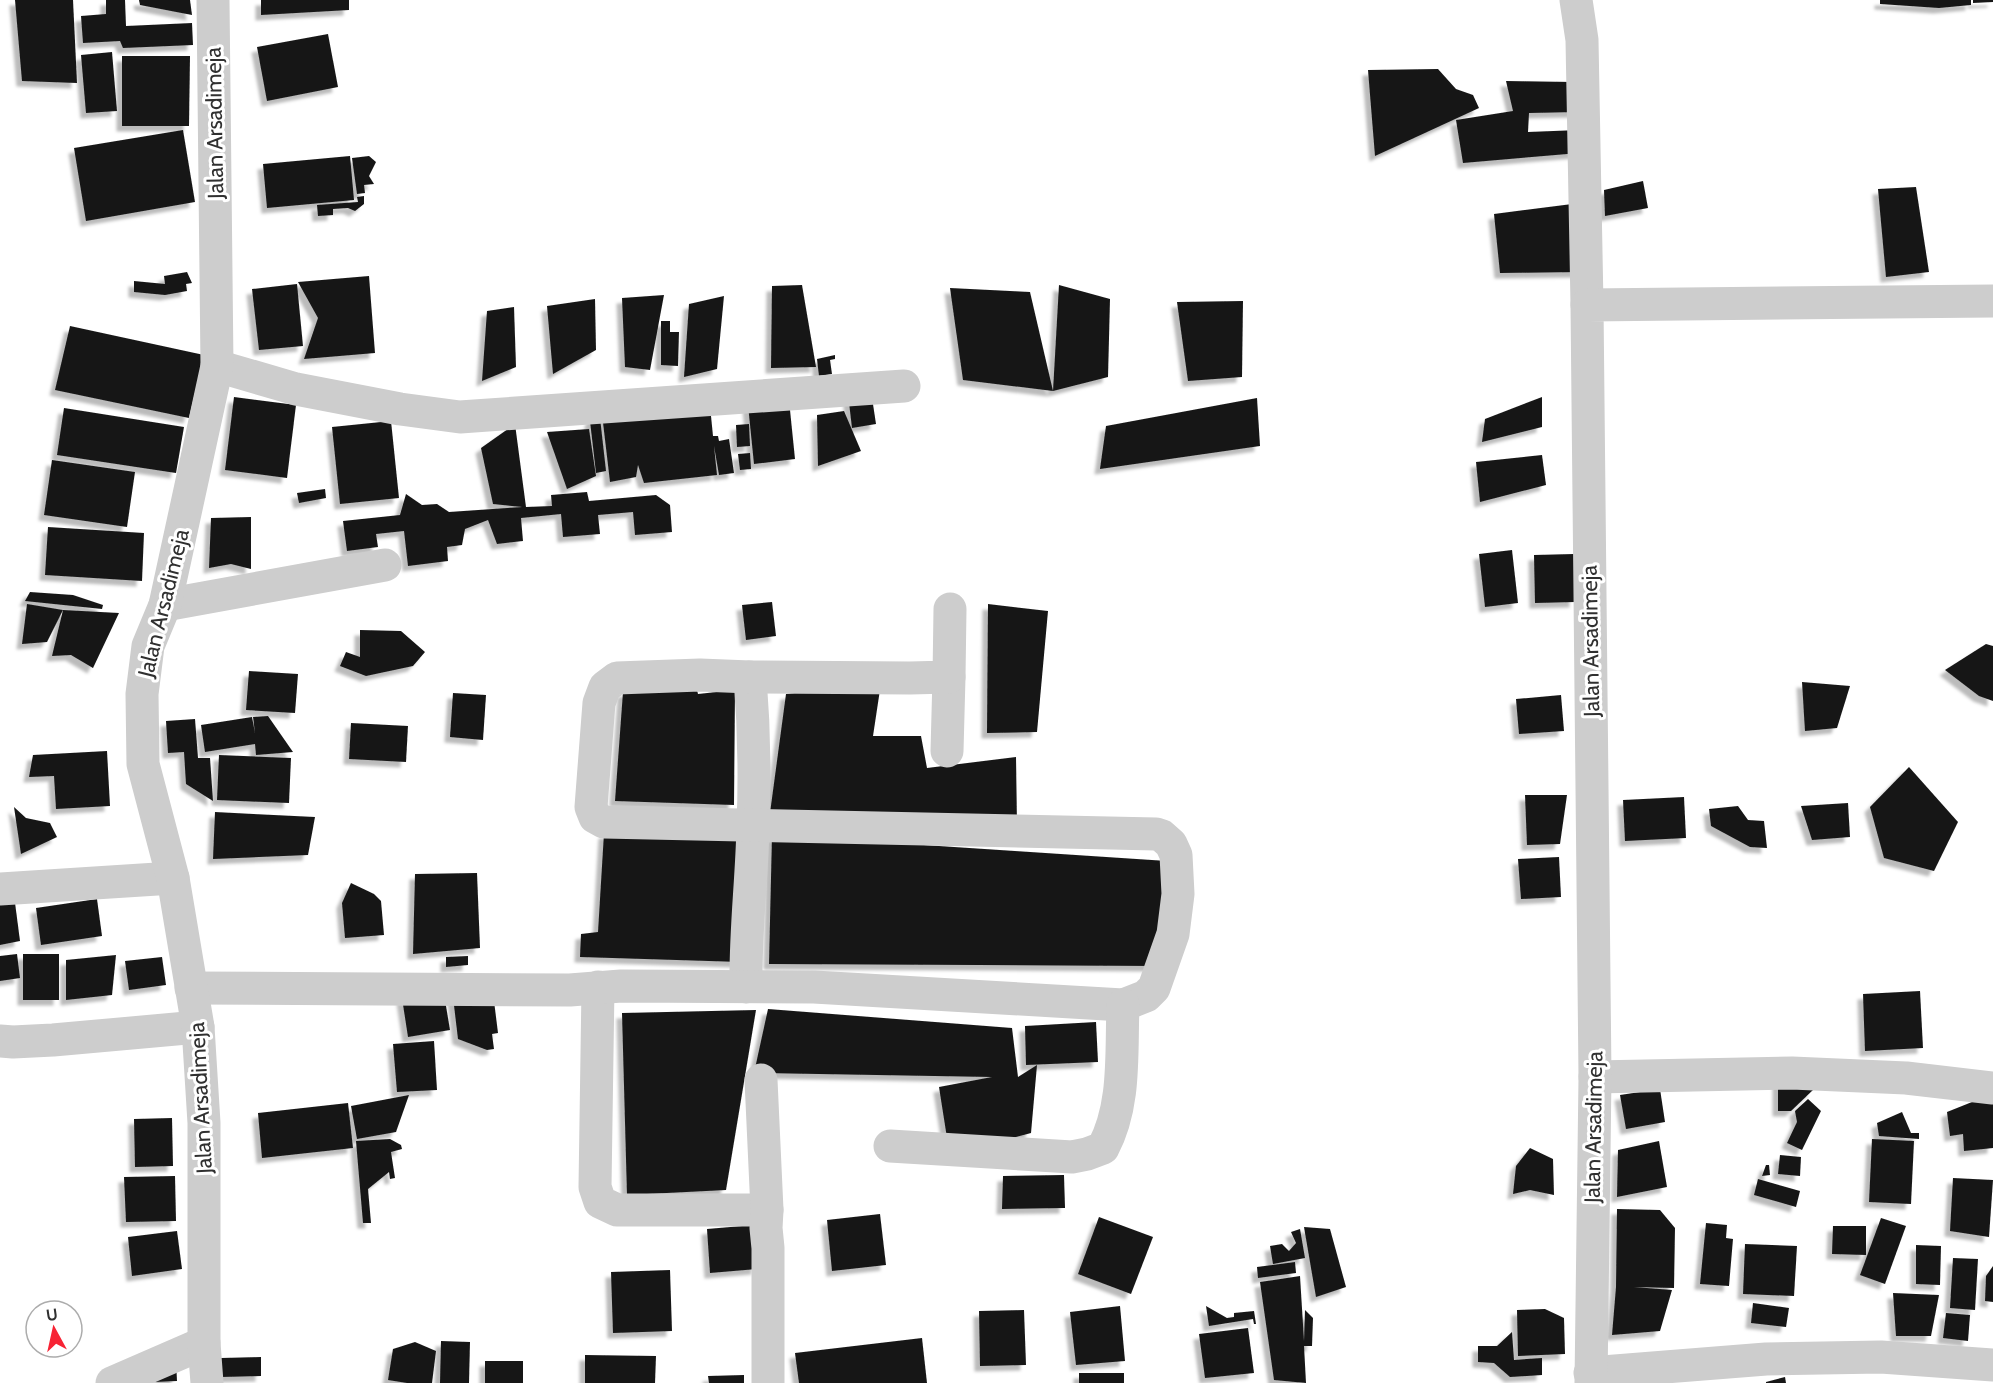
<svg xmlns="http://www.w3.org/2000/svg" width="1993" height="1383" viewBox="0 0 1993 1383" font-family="Cabin,sans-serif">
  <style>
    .building { fill: #171717; filter: url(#shadow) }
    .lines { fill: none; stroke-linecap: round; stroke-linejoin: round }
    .street { stroke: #cdcdcd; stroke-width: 33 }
    .labels { text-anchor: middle; stroke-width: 6; stroke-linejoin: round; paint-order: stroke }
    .street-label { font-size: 22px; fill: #303030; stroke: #fff }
  </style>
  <defs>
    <filter id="shadow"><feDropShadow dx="-5.5" dy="5.5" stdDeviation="1.5" flood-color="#0004"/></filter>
  </defs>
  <rect width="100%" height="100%" fill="#fff"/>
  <g class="building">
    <polygon points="15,0 73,0 77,83 22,81"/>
    <polygon points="106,0 125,0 126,26 192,23 193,45 123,48 120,41 83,43 81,16 106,14"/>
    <polygon points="139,0 190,0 192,15 140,5"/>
    <polygon points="261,0 349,0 349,10 261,15"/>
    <polygon points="1880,0 1971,0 1971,5 1939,8 1880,4"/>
    <polygon points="1973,0 1993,0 1993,2 1973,3"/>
    <polygon points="328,34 338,87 267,101 257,47"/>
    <polygon points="112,52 117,111 86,113 81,55"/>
    <polygon points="122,56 190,56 189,126 122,126"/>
    <polygon points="1438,69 1456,89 1473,95 1479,108 1375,156 1368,70"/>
    <polygon points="1506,81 1573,82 1578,112 1529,113 1528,132 1579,130 1579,153 1463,163 1456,120 1513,111"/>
    <polygon points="183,130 195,202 86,221 74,148"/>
    <polygon points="350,156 354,200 267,208 263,164"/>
    <polygon points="369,156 376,162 369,176 374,184 364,185 365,193 357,194 352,158"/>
    <polygon points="1643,181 1648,208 1605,216 1604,190"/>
    <polygon points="1916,187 1929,272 1886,277 1878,189"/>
    <polygon points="364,196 364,204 355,211 348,208 333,209 333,215 318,216 317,205 358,202 357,197"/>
    <polygon points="1580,203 1582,272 1500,273 1494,214"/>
    <polygon points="187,272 192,283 186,284 187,291 165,295 134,292 134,281 165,284 164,276"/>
    <polygon points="369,276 375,353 304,359 318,318 298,282"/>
    <polygon points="297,284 303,346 259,350 252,289"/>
    <polygon points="802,285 816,367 771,368 772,286"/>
    <polygon points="1059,285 1110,299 1108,377 1053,391"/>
    <polygon points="950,288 1030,292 1053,391 963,380"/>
    <polygon points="664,295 650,370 625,367 622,298"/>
    <polygon points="724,296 717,369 684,377 689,304"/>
    <polygon points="595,299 596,350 553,374 547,306"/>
    <polygon points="1243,301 1242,377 1188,381 1177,302"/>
    <polygon points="514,307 516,367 482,381 487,311"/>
    <polygon points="661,321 670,321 670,332 679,332 678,366 661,365"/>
    <polygon points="70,326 204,355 189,418 55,390"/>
    <polygon points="835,355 835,359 830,360 832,374 819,376 817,359"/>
    <polygon points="871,391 876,424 852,428 848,394"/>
    <polygon points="234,397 296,405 287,478 225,470"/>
    <polygon points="1542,397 1542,427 1482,442 1485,419"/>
    <polygon points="1257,398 1260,446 1100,469 1106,426"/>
    <polygon points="748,405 790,410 795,459 754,464"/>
    <polygon points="710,406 713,436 718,436 719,441 729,439 734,473 719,475 714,446 717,475 644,483 638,465 636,477 610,482 602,414"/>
    <polygon points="64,408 184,427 176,473 57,455"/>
    <polygon points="599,409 606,471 596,473 590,421"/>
    <polygon points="844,411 861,451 818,466 817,415"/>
    <polygon points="391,421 399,498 340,504 332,427"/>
    <polygon points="515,424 526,507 552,506 551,495 587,492 589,501 656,495 670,505 672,532 635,535 633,512 598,515 600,534 563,537 561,514 521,518 523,541 497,544 488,520 465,529 462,545 447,547 448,561 408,566 404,531 376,534 378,547 347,551 343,521 400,515 406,494 422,505 437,504 449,512 522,507 493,504 481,448"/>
    <polygon points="749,424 750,446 737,447 736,425"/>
    <polygon points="589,429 596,476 567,489 547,432"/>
    <polygon points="750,453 751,469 740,470 738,454"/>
    <polygon points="1542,455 1546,485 1480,502 1476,462"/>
    <polygon points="52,460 135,472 127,527 44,515"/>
    <polygon points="325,489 326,498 299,503 297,493"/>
    <polygon points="251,517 251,569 231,564 209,568 211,518"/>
    <polygon points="48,527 144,533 142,581 45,575"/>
    <polygon points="1512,550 1518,603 1485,607 1479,554"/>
    <polygon points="1574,554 1575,602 1535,603 1534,555"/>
    <polygon points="30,592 73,595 103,605 102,609 25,601"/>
    <polygon points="772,602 776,636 746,640 742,605"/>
    <polygon points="27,604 63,610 47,642 22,644"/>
    <polygon points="988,604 1048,611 1037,732 987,733"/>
    <polygon points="63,610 119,613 93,668 71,655 52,656"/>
    <polygon points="360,630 401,631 425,652 413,666 366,676 340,666 346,652 360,657"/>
    <polygon points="1986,644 1993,646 1993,701 1979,696 1945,670"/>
    <polygon points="249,671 298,674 295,713 246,710"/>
    <polygon points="694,678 698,694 735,690 734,805 615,801 623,692"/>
    <polygon points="1802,682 1850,686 1837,728 1805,731"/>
    <polygon points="881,683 873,736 921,736 927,768 1016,757 1017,825 770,813 786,694"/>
    <polygon points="453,693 486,695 483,740 450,737"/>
    <polygon points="1561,695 1564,731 1519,734 1516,699"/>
    <polygon points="268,716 293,752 256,755 255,744 205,752 201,725 252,717 255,733 253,717"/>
    <polygon points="195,719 198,758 210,758 213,801 186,784 184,752 168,753 166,721"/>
    <polygon points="351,723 408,726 406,762 349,759"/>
    <polygon points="107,751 110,806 56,809 54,776 29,777 33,755"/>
    <polygon points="219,755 291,758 289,803 217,800"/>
    <polygon points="1909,767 1958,822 1934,871 1884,858 1870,807"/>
    <polygon points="1525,795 1567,795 1560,844 1527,845"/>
    <polygon points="1684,797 1686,838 1625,841 1623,800"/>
    <polygon points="1848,803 1850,837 1812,840 1801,806"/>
    <polygon points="1738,806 1748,820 1764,821 1767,848 1750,847 1711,826 1709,809"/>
    <polygon points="14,807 26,818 50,823 57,837 21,854"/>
    <polygon points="215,812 315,817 308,855 213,859"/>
    <polygon points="746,832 741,962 580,957 581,934 598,932 604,833"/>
    <polygon points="772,835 1167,861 1157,966 769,964"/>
    <polygon points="1559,857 1561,897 1521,899 1518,859"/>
    <polygon points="477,873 480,948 413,954 415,874"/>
    <polygon points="351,883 374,894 381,901 384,935 345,938 342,903"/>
    <polygon points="0,895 14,895 20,941 0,945"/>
    <polygon points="97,899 102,936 41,945 36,908"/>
    <polygon points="17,954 20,978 0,981 0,956"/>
    <rect x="23" y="954" width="36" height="46"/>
    <polygon points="116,955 112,995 66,1000 66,960"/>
    <polygon points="468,956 468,965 446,967 446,957"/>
    <polygon points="162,957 166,985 129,990 125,961"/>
    <polygon points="1920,991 1923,1048 1865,1051 1863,994"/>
    <polygon points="493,993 498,1033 492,1034 494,1049 487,1050 458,1039 453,997"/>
    <polygon points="402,998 445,1000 450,1030 408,1037"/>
    <polygon points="768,1009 1012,1028 1018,1077 1037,1065 1031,1133 1001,1141 947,1138 939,1087 992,1077 754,1073"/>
    <polygon points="756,1010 726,1190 627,1195 622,1013"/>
    <polygon points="1096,1022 1098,1062 1026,1065 1025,1026"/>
    <polygon points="434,1041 437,1090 397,1092 393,1044"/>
    <polygon points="1778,1079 1813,1090 1791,1111 1778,1111"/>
    <polygon points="1660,1089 1665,1122 1626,1129 1620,1095"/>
    <polygon points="409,1095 396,1132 357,1139 351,1106"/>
    <polygon points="1982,1098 1993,1100 1993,1148 1964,1151 1963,1134 1950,1136 1947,1112"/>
    <polygon points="1808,1099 1821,1111 1802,1150 1787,1143 1797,1122 1795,1111"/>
    <polygon points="348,1103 353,1148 262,1158 258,1113"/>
    <polygon points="1902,1112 1911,1133 1919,1133 1919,1139 1879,1136 1877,1123"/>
    <polygon points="172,1118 173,1166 135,1167 134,1119"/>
    <polygon points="390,1139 401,1145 402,1149 391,1152 395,1178 390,1179 389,1172 368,1189 371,1223 363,1223 356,1141"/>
    <polygon points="1872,1139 1914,1141 1911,1204 1869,1202"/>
    <polygon points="1659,1141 1667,1187 1617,1197 1618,1150"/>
    <polygon points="1530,1148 1553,1159 1554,1195 1530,1190 1513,1194 1516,1166"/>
    <polygon points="1780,1155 1801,1157 1800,1176 1778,1174"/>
    <polygon points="1766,1165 1769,1165 1770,1175 1762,1176"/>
    <polygon points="1064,1175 1065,1208 1002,1209 1003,1176"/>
    <polygon points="175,1176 176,1221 126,1222 124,1177"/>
    <polygon points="1953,1178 1993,1180 1989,1237 1950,1231"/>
    <polygon points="1758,1179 1800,1191 1796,1207 1754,1195"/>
    <polygon points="1617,1209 1660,1210 1675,1228 1674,1288 1634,1287 1672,1290 1660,1331 1612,1335 1616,1287"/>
    <polygon points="880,1214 886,1265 832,1271 827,1220"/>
    <polygon points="1099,1217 1153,1237 1131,1294 1078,1274"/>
    <polygon points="1881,1218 1906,1226 1885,1284 1860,1275"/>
    <polygon points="1706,1223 1727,1225 1726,1238 1733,1239 1729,1286 1700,1284"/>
    <polygon points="754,1225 757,1269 710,1273 707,1229"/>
    <polygon points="1833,1226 1866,1226 1866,1255 1832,1254"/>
    <polygon points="1304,1227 1330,1229 1346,1287 1316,1297"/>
    <polygon points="1300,1229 1305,1258 1273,1264 1270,1246 1282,1244 1289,1251 1296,1243 1291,1232"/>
    <polygon points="177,1231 182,1269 132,1276 128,1237"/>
    <polygon points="1745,1244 1797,1246 1794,1296 1743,1294"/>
    <polygon points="1916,1245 1941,1246 1940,1285 1916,1284"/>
    <polygon points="1953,1258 1978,1259 1975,1310 1950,1308"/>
    <polygon points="1295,1262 1296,1273 1258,1278 1257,1267"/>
    <polygon points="1993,1266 1993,1302 1985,1301 1986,1276"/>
    <polygon points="670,1270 672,1331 613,1333 611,1272"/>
    <polygon points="1300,1276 1304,1341 1305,1310 1313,1318 1312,1346 1304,1346 1306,1383 1274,1380 1260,1282"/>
    <polygon points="1893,1293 1939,1295 1931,1336 1896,1336"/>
    <polygon points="1753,1303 1789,1308 1786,1327 1751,1323"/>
    <polygon points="1120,1306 1125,1361 1076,1365 1070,1312"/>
    <polygon points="1206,1306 1227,1318 1234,1317 1234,1313 1254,1311 1256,1324 1254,1324 1253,1319 1209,1326"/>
    <polygon points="1545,1309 1564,1318 1565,1354 1518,1356 1517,1310"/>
    <polygon points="1024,1310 1026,1365 980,1366 979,1311"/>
    <polygon points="1946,1313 1970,1315 1968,1341 1943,1338"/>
    <polygon points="1248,1328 1254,1373 1205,1378 1199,1334"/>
    <polygon points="1512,1332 1514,1360 1542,1358 1542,1375 1510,1377 1494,1363 1478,1362 1478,1346 1497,1346"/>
    <polygon points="922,1338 927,1383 799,1383 795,1353"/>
    <polygon points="441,1341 470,1342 469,1383 440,1383"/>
    <polygon points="415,1342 436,1351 432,1383 407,1383 388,1380 393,1349"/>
    <polygon points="585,1355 656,1356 655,1383 585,1383"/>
    <polygon points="261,1357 261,1376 221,1377 221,1358"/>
    <polygon points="176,1361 177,1381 154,1382"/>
    <rect x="485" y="1361" width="38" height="22"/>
    <rect x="1079" y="1373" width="45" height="10"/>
    <polygon points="744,1375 744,1383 709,1383 708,1376"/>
    <polygon points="1785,1377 1786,1383 1766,1383 1766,1382"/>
  </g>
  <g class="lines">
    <g class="street">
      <polyline points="1576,0 1582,40 1587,305"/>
      <polyline points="217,366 296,389 400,409 460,417 904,386"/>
      <polyline points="165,605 385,565"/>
      <polyline points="947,751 949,677"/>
      <polyline points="0,889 173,878"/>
      <polyline points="598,987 595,1187 600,1202 617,1210 767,1210"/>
      <path d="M746,987C745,933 752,879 753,825C755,776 754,726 750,677"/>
      <polyline points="191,988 570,990 621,986 814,987 1123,1005 1146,996 1154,988 1173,934 1178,894 1176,855 1171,844 1162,836 1156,834 604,822 595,817 591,807 599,703 605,687 617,678 700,675 750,677 910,678 949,677 950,609"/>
      <polyline points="0,1041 13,1042 53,1040 198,1027"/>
      <polyline points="1595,1077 1792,1073 1906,1078 1993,1088"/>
      <polyline points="761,1080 767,1210 766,1228 768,1248 768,1383"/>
      <path d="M890,1146L1072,1157L1087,1154L1103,1148C1126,1105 1121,1053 1123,1005"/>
      <polyline points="1590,1373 1766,1359 1881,1357 1993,1365"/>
      <polyline points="112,1383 204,1343"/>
      <polyline points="207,1383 204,1343 204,1123 198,1027 173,878 143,764 142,694 148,646 165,605 217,366 213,0"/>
      <polyline points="1591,1383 1595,1077 1587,305 1993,301"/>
    </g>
  </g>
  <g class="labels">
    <g class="street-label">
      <text transform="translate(214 123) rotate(-91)" y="8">Jalan Arsadimeja</text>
      <text transform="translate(163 603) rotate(-76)" y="8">Jalan Arsadimeja</text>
      <text transform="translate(1590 641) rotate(-91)" y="8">Jalan Arsadimeja</text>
      <text transform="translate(200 1098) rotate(-93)" y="8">Jalan Arsadimeja</text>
      <text transform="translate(1593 1127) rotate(-89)" y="8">Jalan Arsadimeja</text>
    </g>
  </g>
  <g transform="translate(54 1329) rotate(352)"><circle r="28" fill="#ffffff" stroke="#acacac" stroke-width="1.5"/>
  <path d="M0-4.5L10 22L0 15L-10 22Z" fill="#f72334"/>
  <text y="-9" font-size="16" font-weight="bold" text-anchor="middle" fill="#303030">U</text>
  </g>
</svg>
